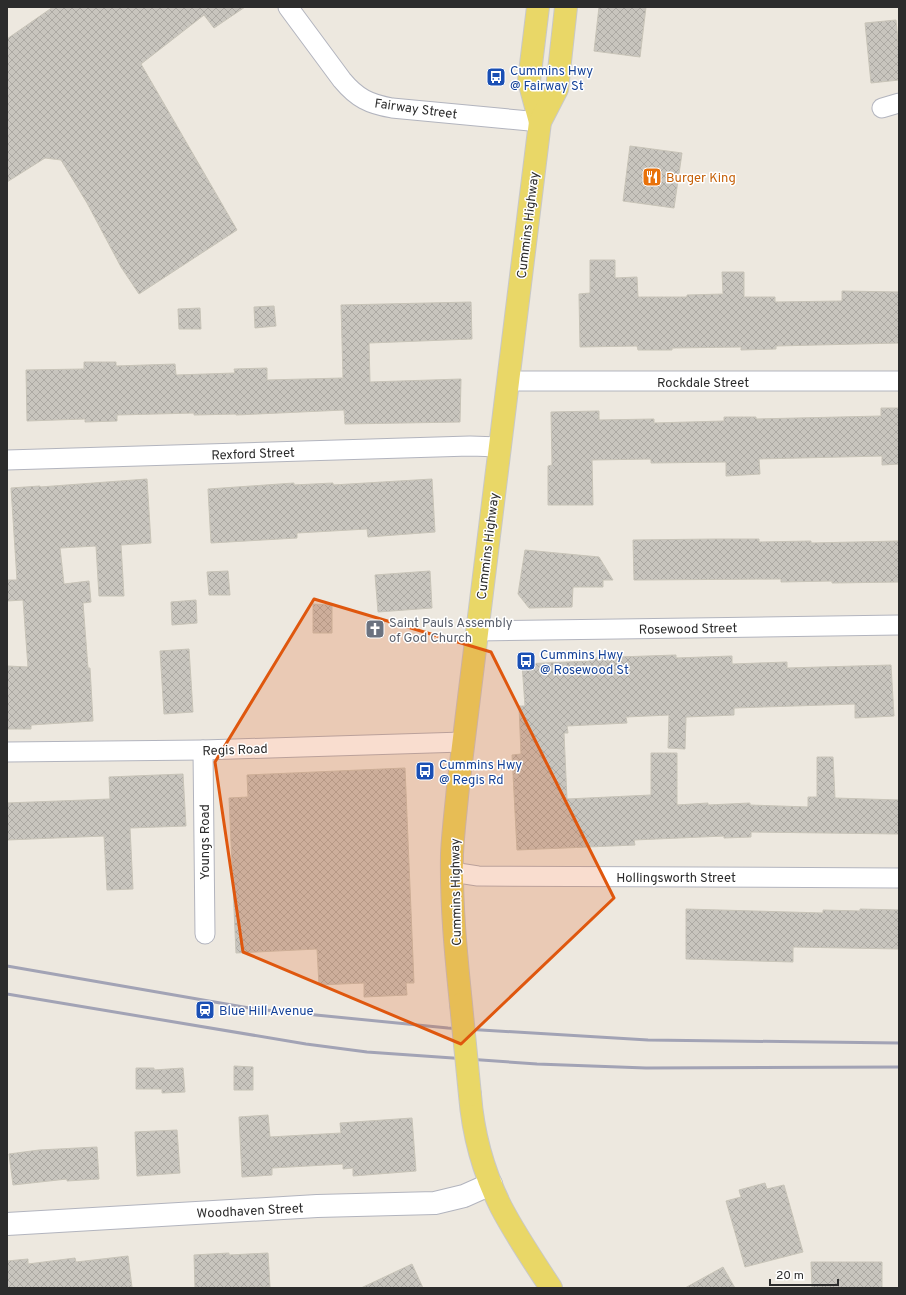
<svg xmlns="http://www.w3.org/2000/svg" width="906" height="1295" viewBox="0 0 906 1295" font-family="Overpass,sans-serif">
  <style>
    .building { fill: url(#building-cross-hatch); stroke: #c8c4b8 }
    .lines { fill: none; stroke-linecap: round; stroke-linejoin: round }
    .street-casing { stroke: #b2b4be; stroke-width: 21 }
    .secondary-casing { stroke: #b2b4be; stroke-width: 24 }
    .primary-casing { stroke: #c8c8c8; stroke-width: 24 }
    .street { stroke: #fff; stroke-width: 19 }
    .secondary { stroke: #fff; stroke-width: 22 }
    .primary { stroke: #e9d767; stroke-width: 22 }
    .rail { stroke: #a2a3b5; stroke-width: 3 }
    .primary-bridge-casing { stroke: #c8c8c8; stroke-width: 24; stroke-linecap: butt }
    .primary-bridge { stroke: #e9d767; stroke-width: 22 }
    .marked { fill: #df570e; fill-opacity: 0.2; stroke: #df570e; stroke-width: 3; stroke-linejoin: round }
    .labels { text-anchor: middle; stroke-width: 3; stroke-linejoin: round; paint-order: stroke }
    .transit-label { font-size: 13px; fill: #164399; stroke: #fff; text-anchor: start }
    .street-label { font-size: 13px; fill: #2c2c2c; stroke: #fff }
    .food-label { font-size: 13px; fill: #c56008; stroke: #fff; text-anchor: start }
    .worship-label { font-size: 13px; fill: #5b616d; stroke: #fff; text-anchor: start }
  </style>
  <defs>
    <pattern id="building-cross-hatch" width="8" height="8" patternUnits="userSpaceOnUse"><rect width="8" height="8" fill="#c8c5be"/><path d="M0 0l8 8M0 8l8-8" fill="none" stroke="#aca9a3"/></pattern>
  </defs>
  <rect width="100%" height="100%" fill="#ede8df"/>
  <g class="building">
    <polygon points="53,7 245,7 214,28 204,15 141,64 237,230 139,294 121,267 87,203 61,160 45,158 7,182 7,39"/>
    <polygon points="599,7 646,7 640,57 594,51"/>
    <polygon points="896,20 899,52 899,80 871,83 865,23"/>
    <polygon points="630,146 682,153 674,208 623,201"/>
    <polygon points="590,260 615,260 615,278 637,277 638,297 687,297 687,295 723,294 722,272 744,272 744,297 775,297 775,302 842,301 842,291 899,292 899,343 776,346 776,349 741,350 741,347 672,348 672,350 638,350 637,346 580,347 579,294 590,293"/>
    <polygon points="471,302 472,339 369,343 370,382 461,379 460,422 345,424 344,410 236,415 236,414 194,415 194,413 117,415 117,421 85,422 85,419 27,421 26,370 84,369 84,362 116,362 116,366 175,364 176,375 235,373 234,369 267,368 267,380 343,378 341,305"/>
    <polygon points="274,306 276,326 255,328 254,307"/>
    <polygon points="200,308 201,329 179,329 178,309"/>
    <polygon points="881,408 899,408 899,464 882,465 882,456 759,459 760,474 726,476 726,462 651,463 651,459 592,460 593,505 548,505 548,466 552,465 551,412 599,411 599,420 654,419 654,423 724,421 724,417 756,417 756,419 881,416"/>
    <polygon points="147,479 151,543 121,545 124,596 99,596 96,546 60,548 64,584 89,581 91,602 83,603 88,668 90,668 93,721 31,725 31,729 7,729 7,666 28,667 23,600 7,601 7,580 17,580 11,488 40,486 40,487"/>
    <polygon points="432,479 435,532 368,537 367,529 297,533 297,538 211,543 208,489 294,483 294,485 333,483 333,485"/>
    <polygon points="715,539 759,539 759,542 811,541 811,543 899,541 899,582 832,583 832,581 781,582 781,579 634,580 633,540"/>
    <polygon points="525,550 599,557 613,580 603,580 603,587 573,587 572,607 529,608 518,594"/>
    <polygon points="228,571 230,595 209,595 207,572"/>
    <polygon points="430,571 432,608 378,612 375,575"/>
    <polygon points="196,600 197,623 172,625 171,602"/>
    <polygon points="313,604 332,605 332,633 313,633"/>
    <polygon points="189,649 193,712 164,714 160,651"/>
    <polygon points="676,655 676,658 732,656 732,664 787,662 787,668 891,665 894,716 855,718 855,704 734,708 734,715 686,717 685,749 668,748 669,715 626,717 627,723 567,726 568,733 564,733 567,799 651,795 651,753 677,753 677,805 708,803 708,805 750,803 750,805 808,807 808,797 817,797 817,757 833,757 835,798 899,800 899,834 751,832 751,837 724,838 724,836 634,840 635,845 517,850 512,755 521,754 519,706 525,706 522,664 591,661 590,658"/>
    <polygon points="405,768 414,983 406,983 407,995 364,997 364,983 319,985 317,949 236,953 229,798 248,797 247,775"/>
    <polygon points="183,774 186,826 130,828 133,889 107,890 104,836 7,840 7,803 110,799 109,777"/>
    <polygon points="686,909 823,913 823,910 860,911 860,909 899,910 899,949 793,947 793,962 686,959"/>
    <polygon points="234,1066 253,1067 253,1090 234,1090"/>
    <polygon points="136,1068 154,1068 154,1070 183,1068 185,1092 162,1093 162,1089 136,1089"/>
    <polygon points="268,1115 270,1137 341,1133 340,1123 412,1118 416,1171 353,1176 353,1168 343,1169 343,1164 272,1168 272,1175 242,1177 239,1117"/>
    <polygon points="177,1130 180,1173 137,1176 135,1132"/>
    <polygon points="97,1147 99,1179 67,1181 67,1179 13,1185 9,1154 39,1150"/>
    <polygon points="765,1183 767,1189 784,1185 803,1252 745,1267 726,1201 741,1197 739,1190"/>
    <polygon points="229,1253 229,1255 268,1253 270,1287 195,1288 194,1255"/>
    <polygon points="128,1256 132,1287 120,1288 7,1288 7,1261 28,1259 28,1264 75,1258 76,1262"/>
    <polygon points="811,1262 882,1262 882,1288 812,1288"/>
    <polygon points="412,1264 423,1288 361,1288"/>
    <polygon points="723,1267 735,1288 685,1288"/>
  </g>
  <g class="lines">
    <g class="street-casing">
      <g id="street">
        <path d="M288,7L342,80C357,98 369,104 392,108L540,122"/>
        <polyline points="882,108 899,103"/>
        <polyline points="508,381 899,381"/>
        <polyline points="7,460 470,446 500,447"/>
        <polyline points="477,631 899,625"/>
        <polyline points="203,750 205,934"/>
        <polyline points="7,752 203,750 463,742"/>
        <polyline points="452,872 478,876 899,878"/>
      </g>
    </g>
    <g class="secondary-casing">
      <polyline id="secondary" points="7,1224 317,1206 435,1203 464,1196 491,1184"/>
    </g>
    <g class="primary-casing">
      <g id="primary">
        <polyline points="538,7 529,81 540,122"/>
        <path d="M461,1004C456,955 451,904 452,854C453,832 456,809 458,787L540,122L557,89L566,7"/>
        <path d="M470,1095C473,1133 484,1173 501,1207C515,1234 534,1262 551,1288"/>
      </g>
    </g>
    <use href="#street" class="street"/>
    <use href="#secondary" class="secondary"/>
    <use href="#primary" class="primary"/>
    <g class="rail">
      <polyline points="7,966 255,1009 448,1028 648,1040 899,1043"/>
      <polyline points="7,994 306,1044 367,1052 537,1064 646,1068 899,1067"/>
    </g>
    <g class="primary-bridge-casing">
      <polyline id="primary-bridge" points="461,1004 470,1095"/>
    </g>
    <use href="#primary-bridge" class="primary-bridge"/>
  </g>
  <path class="marked" d="M314,599L491,652L614,898L461,1044L243,952L215,762Z"/>
  <defs>
    <g id="bus-square" transform="scale(1)"><rect x="-9" y="-9" width="18" height="18" rx="4" fill="#1a4fb4" stroke="#fff"/><path d="M-5-6H5V4H4V6H2V4H-2V6H-4V4H-5ZM-3.5-4V0h7V-4ZM-3.5 1.2v1.5H-2V1.2ZM2 1.2v1.5H3.5V1.2Z" fill="#fff"/></g>
    <g id="restaurant-square" transform="scale(1)"><rect x="-9" y="-9" width="18" height="18" rx="4" fill="#e8710a" stroke="#fff"/><path d="M-5-6h1v4h1v-4h1v4h1v-4h1v5L-1.5 .5V6h-2V.5L-5-1ZM5-6V6H3V1.5H1.5Q1.5-4 5-6Z" fill="#fff"/></g>
    <g id="church-square" transform="scale(1)"><rect x="-9" y="-9" width="18" height="18" rx="4" fill="#6b7280" stroke="#fff"/><path d="M-1.2-6h2.4v3.5h3.3v2.4h-3.3V6h-2.4V-.1h-3.3v-2.4h3.3Z" fill="#fff"/></g>
    <g id="station-square" transform="scale(1)"><rect x="-9" y="-9" width="18" height="18" rx="4" fill="#1a4fb4" stroke="#fff"/><path d="M-3-6H3Q5-6 5-4V2Q5 4 3 4L4.5 6H3L1.5 4h-3L-3 6H-4.5L-3 4Q-5 4-5 2V-4Q-5-6-3-6ZM-3.5-4v3h7v-3ZM-3.5 1v1.5H-2V1ZM2 1v1.5H3.5V1Z" fill="#fff"/></g>
  </defs>
  <g fill-rule="evenodd">
    <use href="#bus-square" x="496" y="77"/>
    <use href="#restaurant-square" x="652" y="177"/>
    <use href="#church-square" x="375" y="629"/>
    <use href="#bus-square" x="526" y="661"/>
    <use href="#bus-square" x="425" y="771"/>
    <use href="#station-square" x="205" y="1010"/>
  </g>
  <g class="labels">
    <g class="transit-label">
      <text x="510" y="75">Cummins Hwy<tspan x="510" dy="15">@ Fairway St</tspan></text>
      <text x="540" y="659">Cummins Hwy<tspan x="540" dy="15">@ Rosewood St</tspan></text>
      <text x="439" y="769">Cummins Hwy<tspan x="439" dy="15">@ Regis Rd</tspan></text>
      <text x="219" y="1015">Blue Hill Avenue</text>
    </g>
    <g class="street-label">
      <text transform="translate(416 108) rotate(8)" y="5">Fairway Street</text>
      <text transform="translate(527 225) rotate(-83)" y="5">Cummins Highway</text>
      <text x="703" y="387">Rockdale Street</text>
      <text transform="translate(253 453) rotate(-2)" y="5">Rexford Street</text>
      <text transform="translate(487 546) rotate(-83)" y="5">Cummins Highway</text>
      <text transform="translate(688 628) rotate(-1)" y="5">Rosewood Street</text>
      <text transform="translate(235 749) rotate(-2)" y="5">Regis Road</text>
      <text transform="translate(204 842) rotate(-90)" y="5">Youngs Road</text>
      <text x="676" y="882">Hollingsworth Street</text>
      <text transform="translate(455 892) rotate(-91)" y="5">Cummins Highway</text>
      <text transform="translate(250 1210) rotate(-3)" y="5">Woodhaven Street</text>
    </g>
    <g class="food-label">
      <text x="666" y="182">Burger King</text>
    </g>
    <g class="worship-label">
      <text x="389" y="627">Saint Pauls Assembly<tspan x="389" dy="15">of God Church</tspan></text>
    </g>
  </g>
  <rect width="906" height="1295" fill="none" stroke="#2c2c2c" stroke-width="16"/>
  <path d="M770 1279v6h68v-6" fill="none" stroke="#2c2c2c" stroke-width="2"/>
  <text x="776" y="1279" font-size="12" fill="#2c2c2c" stroke="#ffffff" stroke-width="3" paint-order="stroke">20 m</text>
</svg>
